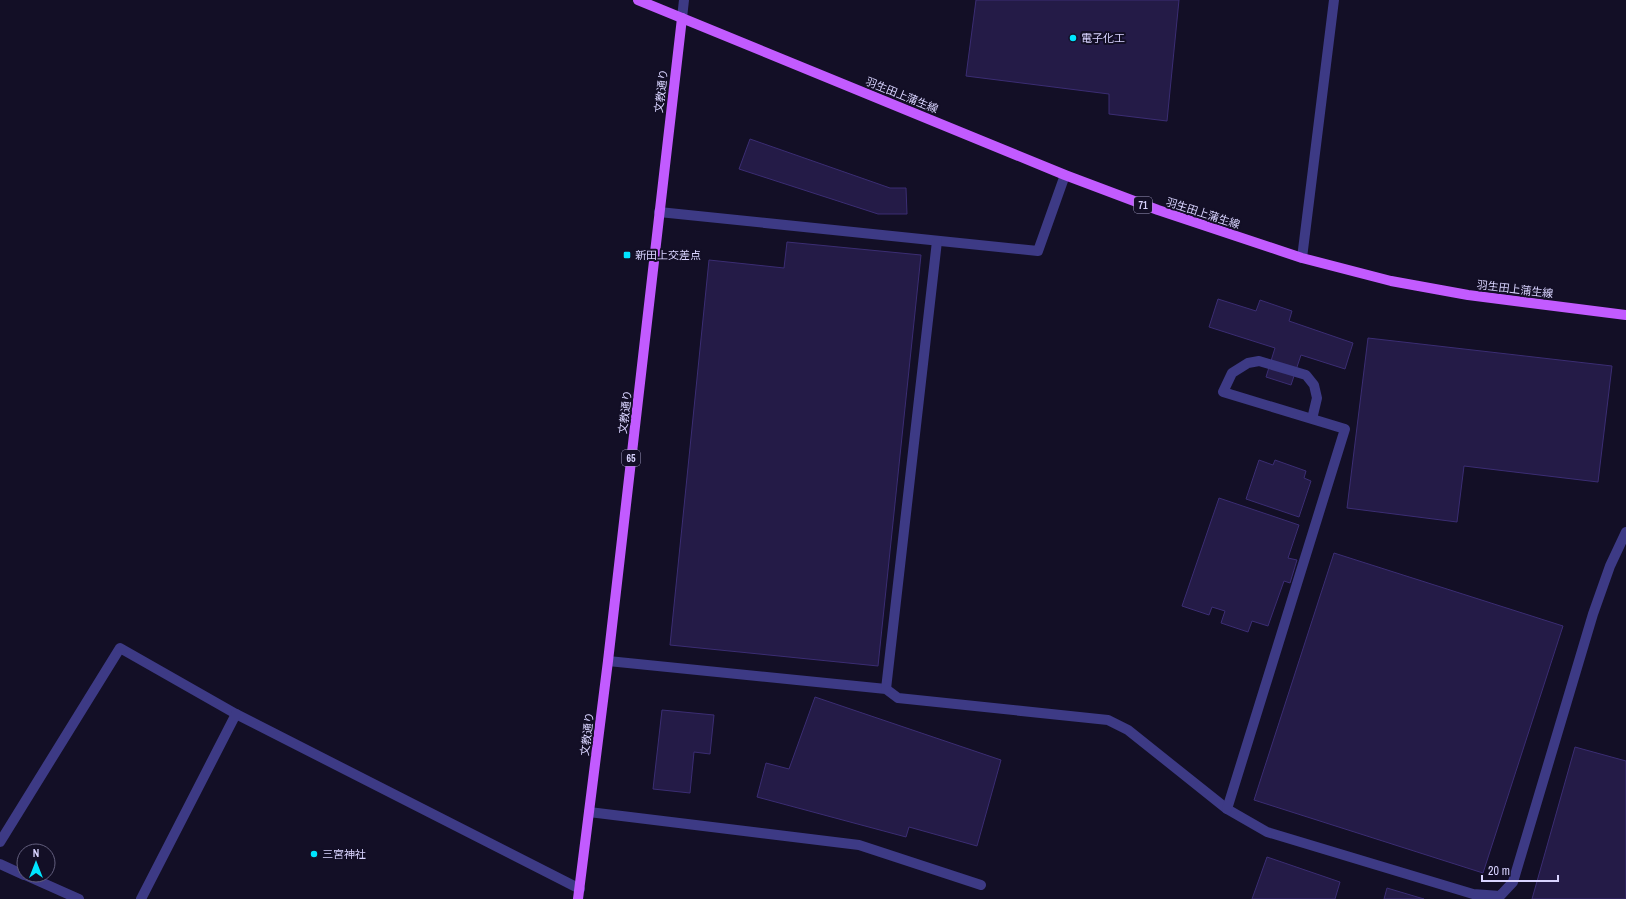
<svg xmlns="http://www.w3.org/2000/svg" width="1626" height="899" viewBox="0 0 1626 899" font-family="'Archivo Narrow','Noto Sans JP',sans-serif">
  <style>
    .building { fill: #241b47; stroke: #3b2d73 }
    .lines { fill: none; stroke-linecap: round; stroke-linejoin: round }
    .service { stroke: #3d3a85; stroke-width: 10 }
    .minor { stroke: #3d3a85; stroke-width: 10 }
    .tertiary { stroke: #3d3a85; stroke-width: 10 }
    .primary { stroke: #c25bff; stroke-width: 10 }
    .poi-dot { fill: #00e5ff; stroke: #130f26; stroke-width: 1.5 }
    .labels { text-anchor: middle; stroke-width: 4; stroke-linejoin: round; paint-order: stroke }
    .shield { fill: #130f26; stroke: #9e99be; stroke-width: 1 }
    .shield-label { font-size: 10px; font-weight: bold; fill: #d9d4ff }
    .poi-label { font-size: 11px; fill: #d9d4ff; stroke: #130f26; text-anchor: start }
    .street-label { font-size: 11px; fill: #d9d4ff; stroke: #130f26 }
  </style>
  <rect width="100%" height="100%" fill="#130f26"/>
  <g class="building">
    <polygon points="976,0 1179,0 1167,121 1109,114 1109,94 966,76"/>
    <polygon points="750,139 890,188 906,188 907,214 878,214 739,169"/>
    <polygon points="787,242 921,255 878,666 670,645 709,260 784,268"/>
    <polygon points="1218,299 1256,311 1260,300 1292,311 1289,321 1353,343 1345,369 1301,355 1291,385 1266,377 1275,348 1209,327"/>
    <polygon points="1368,338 1612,366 1598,482 1464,466 1457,522 1347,508"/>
    <polygon points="1259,460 1273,465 1275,460 1306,471 1304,478 1311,481 1299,517 1246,499"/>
    <polygon points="1219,498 1299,525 1288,558 1297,560 1290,583 1284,581 1268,626 1252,621 1248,632 1221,623 1225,611 1212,607 1209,615 1182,606"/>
    <polygon points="1334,553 1563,626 1483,873 1254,800"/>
    <polygon points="815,697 1001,760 977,846 909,827 906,837 757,797 766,763 789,769"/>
    <polygon points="662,710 714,715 710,754 694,752 690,793 653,789"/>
    <polygon points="1575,747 1626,761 1626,899 1532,899"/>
    <polygon points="1267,857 1340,882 1335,899 1252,899"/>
    <polygon points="1387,888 1424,899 1384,899"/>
  </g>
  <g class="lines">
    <g class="service">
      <polyline points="659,212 1038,251 1065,175"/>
      <polyline points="608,661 886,689 898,698 1108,720 1128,730 1227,809 1267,832 1473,894 1500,896 1513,882 1593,614 1610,566 1626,532"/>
      <polyline points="886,689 937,241"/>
      <polyline points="1227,809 1345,429 1223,392 1232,373 1248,363 1259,361 1306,375 1314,385 1317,398 1312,419"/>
      <polyline points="589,812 859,845 981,885"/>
    </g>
    <g class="minor">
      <polyline points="0,842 120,648 236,714 580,889"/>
      <polyline points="0,864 24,875"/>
      <polyline points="25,875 79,899"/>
      <polyline points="141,899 236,714"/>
    </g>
    <g class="tertiary">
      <polyline points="682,18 684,0"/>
      <polyline points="1302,258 1334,0"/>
    </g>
    <g class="primary">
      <polyline points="638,0 1065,175 1158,210 1302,258 1391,281 1468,295 1626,315"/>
      <polyline points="578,899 608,661 682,18"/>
    </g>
  </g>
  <g class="poi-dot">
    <circle cx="1073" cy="38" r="4"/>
    <rect x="623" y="251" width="8" height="8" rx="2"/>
    <circle cx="314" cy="854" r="4"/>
  </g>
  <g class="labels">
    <g class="shield">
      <rect x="1134" y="197" width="18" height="16" rx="3"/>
      <rect x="622" y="450" width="18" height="16" rx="3"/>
    </g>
    <g class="shield-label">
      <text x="1143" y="209">71</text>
      <text x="631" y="462">65</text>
    </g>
    <g class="poi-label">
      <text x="1081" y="42">電子化工</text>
      <text x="635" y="259">新田上交差点</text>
      <text x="322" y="858">三宮神社</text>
    </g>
    <g class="street-label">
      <text transform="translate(661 91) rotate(-83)" y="4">文教通り</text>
      <text transform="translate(902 95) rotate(22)" y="4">羽生田上蒲生線</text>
      <text transform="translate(1203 213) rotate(18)" y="4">羽生田上蒲生線</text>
      <text transform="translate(1515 289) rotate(7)" y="4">羽生田上蒲生線</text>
      <text transform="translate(625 412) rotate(-83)" y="4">文教通り</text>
      <text transform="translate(587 734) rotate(-83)" y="4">文教通り</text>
    </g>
  </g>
  <g transform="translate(36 863)"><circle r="19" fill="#130f26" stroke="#625e7d"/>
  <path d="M0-3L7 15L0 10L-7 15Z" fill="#00e5ff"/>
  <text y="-6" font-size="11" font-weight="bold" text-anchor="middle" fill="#d9d4ff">N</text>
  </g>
  <path d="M1482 875v6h76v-6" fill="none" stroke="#d9d4ff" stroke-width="2"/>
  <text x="1488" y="875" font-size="12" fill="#d9d4ff" stroke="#130f26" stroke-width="3" paint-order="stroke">20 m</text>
</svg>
